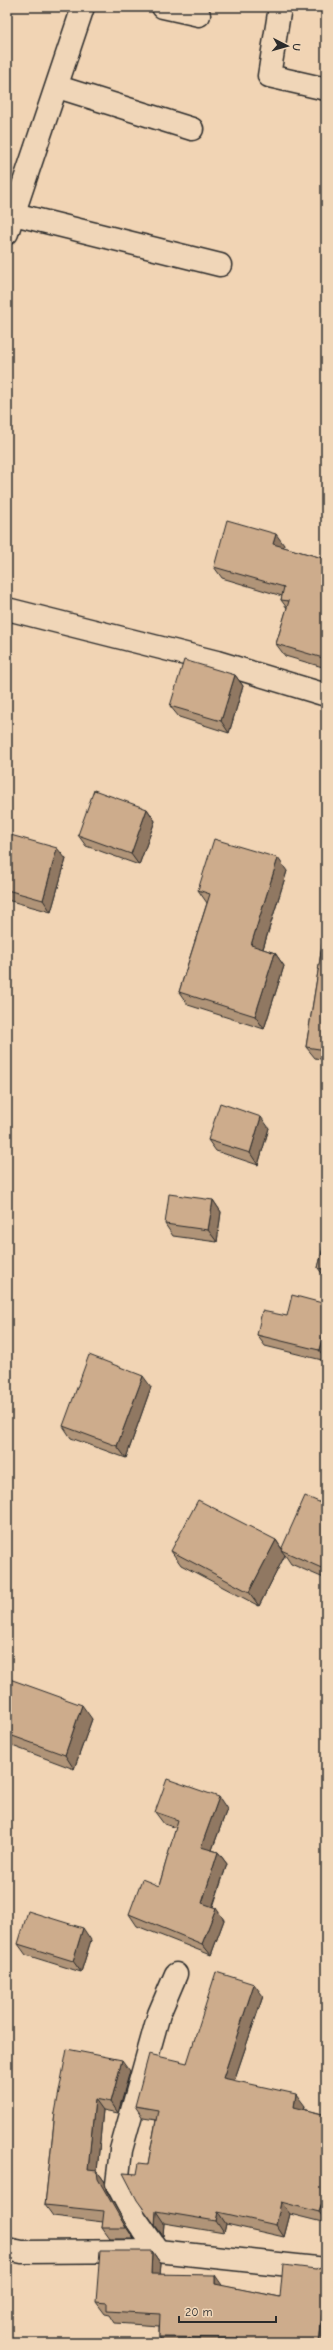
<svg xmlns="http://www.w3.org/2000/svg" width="333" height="2350" viewBox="0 0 333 2350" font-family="'Comic Neue',sans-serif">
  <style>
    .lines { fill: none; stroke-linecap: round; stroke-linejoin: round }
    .minor-casing { stroke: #2b2b2b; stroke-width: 25 }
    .minor { stroke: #f0d6b8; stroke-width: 22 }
    .wall { fill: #b09478; stroke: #2b2b2b }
    .shaded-wall { fill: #907862; stroke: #2b2b2b }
    .building { fill: #cdac8c; stroke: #2b2b2b }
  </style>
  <rect width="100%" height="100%" fill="#f1d4b4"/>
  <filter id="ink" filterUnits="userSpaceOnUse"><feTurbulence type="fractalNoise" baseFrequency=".025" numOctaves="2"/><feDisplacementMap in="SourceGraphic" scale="8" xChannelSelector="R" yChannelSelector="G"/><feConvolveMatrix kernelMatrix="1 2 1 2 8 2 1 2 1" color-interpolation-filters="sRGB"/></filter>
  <g filter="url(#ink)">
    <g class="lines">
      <g class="minor-casing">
        <g id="minor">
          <polyline points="163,7 199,15"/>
          <polyline points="280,7 269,76 326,89"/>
          <polyline points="58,87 192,129"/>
          <polyline points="14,214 220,265"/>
          <polyline points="7,233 83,7"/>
          <polyline points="7,609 217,662 326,695"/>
          <polyline points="7,2249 22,2252 158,2251 326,2269"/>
          <polyline points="158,2251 135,2218 117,2184 121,2150 159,2014 176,1974"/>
        </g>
      </g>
      <use href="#minor" class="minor"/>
    </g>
    <g class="wall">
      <polygon points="284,545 283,547 326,559 326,668 285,656 276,644 287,608 281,600 282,596 222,578 214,567"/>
      <polygon points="235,675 243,686 229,733 179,717 170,706"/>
      <polygon points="147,809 155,821 139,865 86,846 78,835"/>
      <polygon points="7,834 66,859 51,912 7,900"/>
      <polygon points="287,871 263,949 275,953 284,966 264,1029 188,1005 179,992 207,903 198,890"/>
      <polygon points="326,921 326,1060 315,1058 306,1047"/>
      <polygon points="269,1128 258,1165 216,1151 208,1140"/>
      <polygon points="213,1200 221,1212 217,1242 173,1236 165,1224"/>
      <polygon points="326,1236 326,1279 318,1268"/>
      <polygon points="326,1304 326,1361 265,1346 257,1335 287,1316"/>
      <polygon points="151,1387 126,1458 71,1438 63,1426"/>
      <polygon points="326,1505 326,1579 291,1564 285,1555 259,1606 181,1565 171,1551 276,1540 282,1549"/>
      <polygon points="7,1678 92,1719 74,1769 7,1744"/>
      <polygon points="227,1809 212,1850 218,1852 227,1864 213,1907 224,1920 211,1955 137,1926 129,1914 159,1886 176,1828 164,1824 155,1812"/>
      <polygon points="91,1940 81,1972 26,1955 18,1944"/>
      <polygon points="263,1996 234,2081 305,2106 304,2109 326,2115 326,2223 290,2214 284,2237 226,2224 224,2233 164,2223 163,2236 137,2174 148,2164 156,2120 143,2118 135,2106 187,2063"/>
      <polygon points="130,2071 118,2113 103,2110 97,2171 105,2182 106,2190 134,2239 110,2239 102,2228 103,2222 53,2216 45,2205 55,2113"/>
      <polygon points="152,2251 161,2264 160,2274 223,2286 280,2297 316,2269 326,2265 326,2343 163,2343 159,2337 159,2326 115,2323 110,2315 105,2314 96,2302"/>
    </g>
    <g class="shaded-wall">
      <polygon points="276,534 284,545 281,556 273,544"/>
      <polygon points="326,648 326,662 323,658"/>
      <polygon points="235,675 243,686 229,733 221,721"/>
      <polygon points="147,809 155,821 139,865 131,854"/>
      <polygon points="57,848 66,859 51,912 43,900"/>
      <polygon points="278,858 287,871 260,958 251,945"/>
      <polygon points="275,953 284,966 264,1029 255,1016"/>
      <polygon points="261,1117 269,1128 258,1165 250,1153"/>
      <polygon points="213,1200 221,1212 217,1242 208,1230"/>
      <polygon points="326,1323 326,1360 319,1350"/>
      <polygon points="143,1376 151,1387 126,1458 117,1446"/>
      <polygon points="276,1540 283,1551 281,1550 285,1555 259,1606 249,1592"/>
      <polygon points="82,1705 92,1719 74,1769 65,1755"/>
      <polygon points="219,1797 227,1809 209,1858 201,1847"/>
      <polygon points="218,1852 227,1864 210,1914 202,1903"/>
      <polygon points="216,1908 224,1920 211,1955 202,1944"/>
      <polygon points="83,1928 91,1940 81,1972 73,1961"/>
      <polygon points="254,1984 263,1996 231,2090 223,2078"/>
      <polygon points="122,2060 130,2071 118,2113 111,2102"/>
      <polygon points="296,2094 305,2106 302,2119 294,2107"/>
      <polygon points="95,2099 103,2110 97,2171 105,2182 106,2190 134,2239 88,2170"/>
      <polygon points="281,2202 290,2214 284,2237 276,2225"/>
      <polygon points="322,2203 326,2210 326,2221 319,2212"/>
      <polygon points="156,2211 164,2223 163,2236 155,2225"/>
      <polygon points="218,2212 226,2224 224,2233 216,2221"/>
      <polygon points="152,2251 161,2264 159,2286 151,2274"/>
      <polygon points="215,2275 224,2288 215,2284"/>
      <polygon points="322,2315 326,2322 326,2343 319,2343"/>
    </g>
    <g class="building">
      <polygon points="227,520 276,534 273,544 326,559 326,648 323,658 276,644 289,601 281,600 284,587 214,567"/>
      <polygon points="184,660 235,675 221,721 170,706"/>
      <polygon points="94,790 147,809 131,854 78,835"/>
      <polygon points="7,834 57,848 43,900 7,890"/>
      <polygon points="214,839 278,858 251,945 275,953 255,1016 179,992 210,894 198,890"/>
      <polygon points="326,921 326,1050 306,1047"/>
      <polygon points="220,1103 261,1117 250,1153 208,1140"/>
      <polygon points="169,1194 213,1200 208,1230 165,1224"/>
      <polygon points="326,1236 326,1270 318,1268"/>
      <polygon points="292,1295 326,1304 326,1323 319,1350 257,1335 262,1311 287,1316"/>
      <polygon points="89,1355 143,1376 117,1446 63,1426"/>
      <polygon points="305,1496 326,1505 326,1570 281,1550"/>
      <polygon points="198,1500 276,1540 249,1592 171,1551"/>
      <polygon points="7,1678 82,1705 65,1755 7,1734"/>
      <polygon points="167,1779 219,1797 201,1847 218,1852 202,1903 216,1908 202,1944 129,1914 142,1879 159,1886 178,1820 155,1812"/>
      <polygon points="28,1911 83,1928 73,1961 18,1944"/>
      <polygon points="216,1972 254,1984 223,2078 296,2094 294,2107 326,2115 326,2205 322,2203 319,2212 281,2202 276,2225 218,2212 216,2221 156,2211 155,2225 137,2200 123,2173 137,2174 139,2163 148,2164 158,2110 135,2106 149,2054 187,2063"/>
      <polygon points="67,2049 122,2060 111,2102 95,2099 88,2170 97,2171 98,2179 126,2228 102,2228 104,2211 45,2205 55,2113"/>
      <polygon points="100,2251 152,2251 151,2274 215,2275 215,2284 280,2297 283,2265 316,2269 326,2265 326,2318 322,2315 319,2343 237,2343 238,2338 159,2337 160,2314 107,2311 107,2303 96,2302"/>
    </g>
  </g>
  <rect width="333" height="2350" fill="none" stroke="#f0d6b8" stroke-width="24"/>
  <rect x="12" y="12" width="309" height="2326" fill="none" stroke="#2b2b2b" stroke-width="1.5" filter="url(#ink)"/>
  <g transform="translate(287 46) rotate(96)" stroke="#f0d6b8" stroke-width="3" paint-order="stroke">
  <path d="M0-3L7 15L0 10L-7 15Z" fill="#2b2b2b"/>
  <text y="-6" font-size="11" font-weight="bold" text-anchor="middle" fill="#2b2b2b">U</text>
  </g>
  <path d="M179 2316v6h97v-6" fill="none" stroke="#2b2b2b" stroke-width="2"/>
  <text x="185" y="2316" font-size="12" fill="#2b2b2b" stroke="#f0d6b8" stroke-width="3" paint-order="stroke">20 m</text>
</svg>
